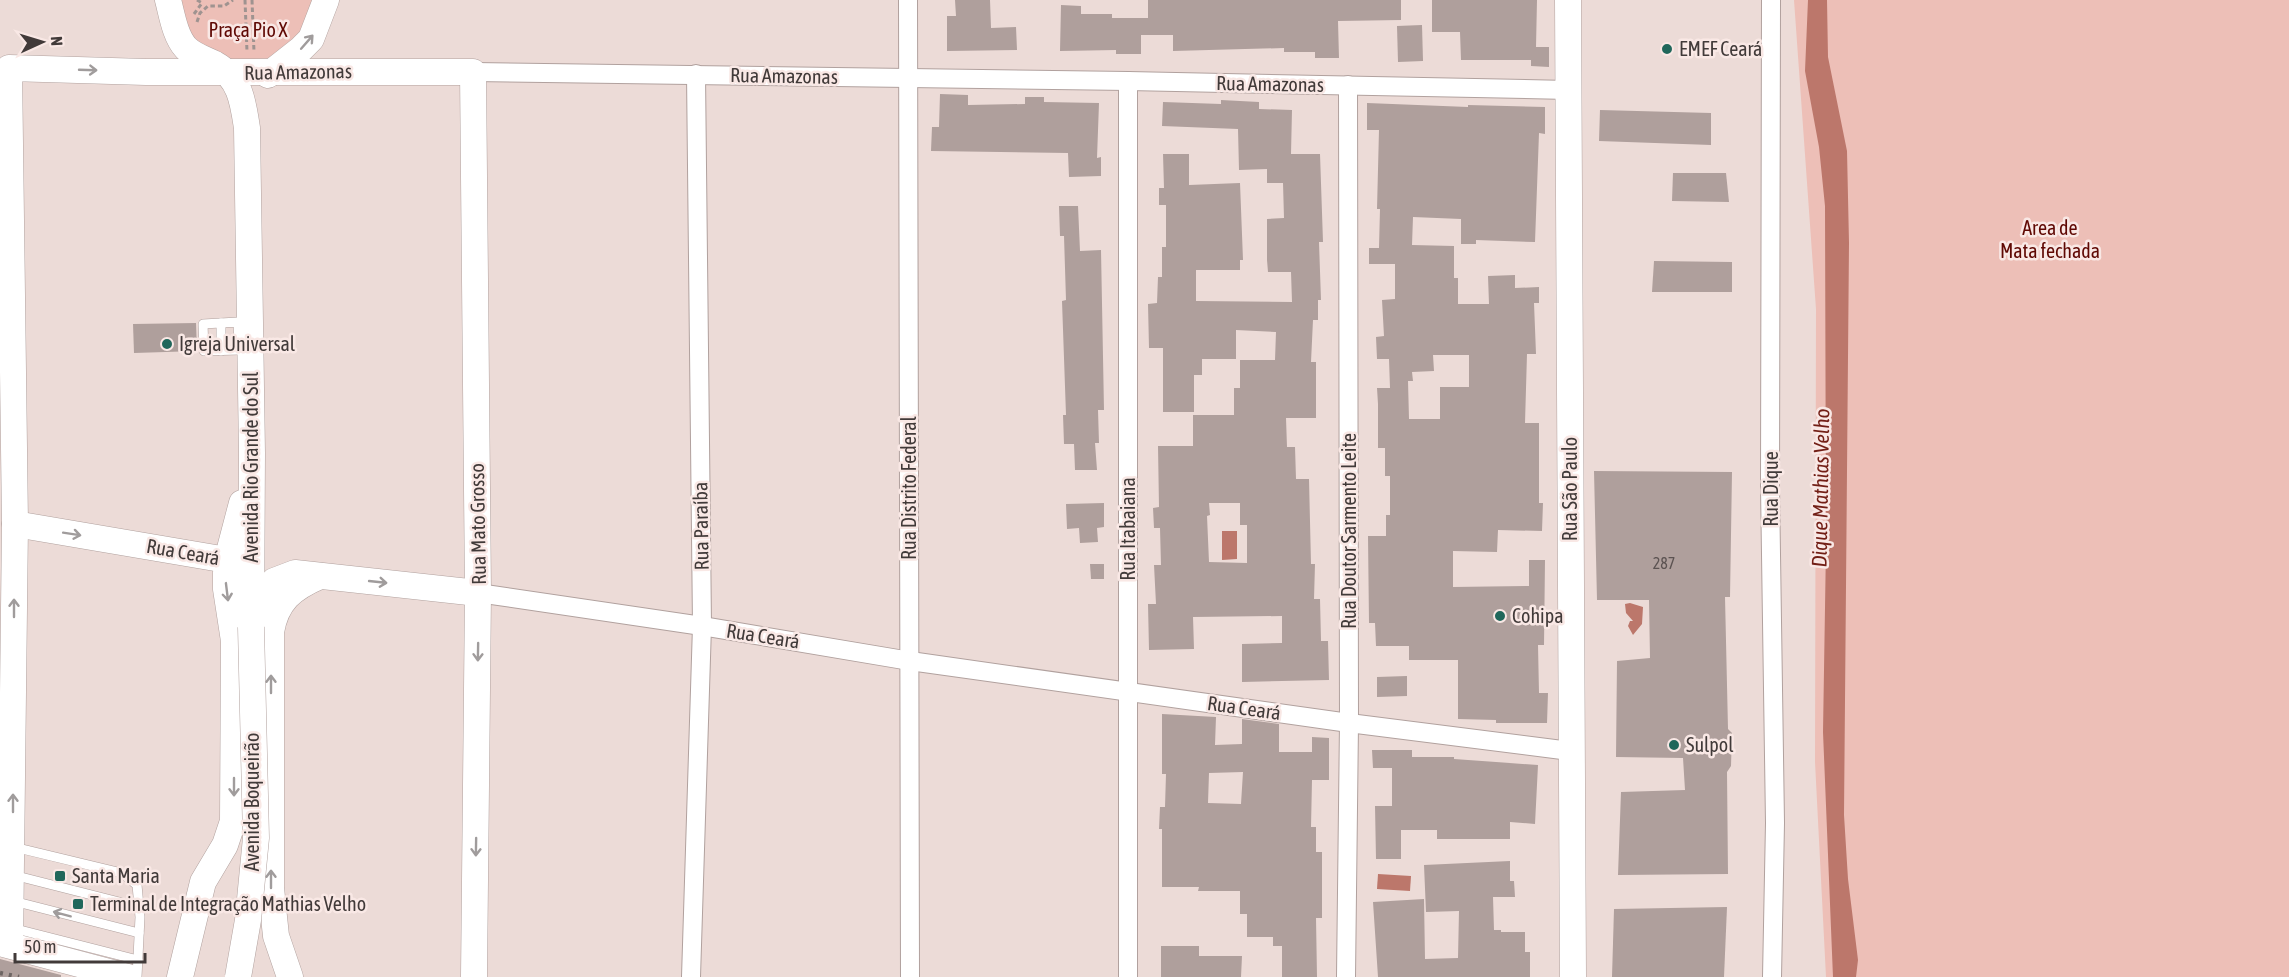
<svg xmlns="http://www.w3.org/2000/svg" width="2289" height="977" viewBox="0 0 2289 977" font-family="'Asap Condensed',sans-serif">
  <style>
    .green { fill: #edbfb7 }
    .water { fill: #bc776b }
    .building { fill: #af9f9c; fill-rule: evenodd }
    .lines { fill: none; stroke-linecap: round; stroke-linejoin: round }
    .lane-casing { stroke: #b1a19e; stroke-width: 10 }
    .street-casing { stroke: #b1a19e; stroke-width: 20 }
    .secondary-casing { stroke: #b1a19e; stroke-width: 27 }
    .path { stroke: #9f9390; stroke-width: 3; stroke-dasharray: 4.5 3; stroke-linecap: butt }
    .lane { stroke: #fff; stroke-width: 9 }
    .street { stroke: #fff; stroke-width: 18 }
    .secondary { stroke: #fff; stroke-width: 26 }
    .rail { stroke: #6e6563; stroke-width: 4.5; stroke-dasharray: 3 6; stroke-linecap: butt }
    .secondary-bridge-casing { stroke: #b1a19e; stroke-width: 27; stroke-linecap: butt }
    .secondary-bridge { stroke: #fff; stroke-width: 26 }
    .oneway { stroke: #a09c9c }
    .poi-dot { fill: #20675b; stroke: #f9e8e5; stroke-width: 2 }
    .labels { text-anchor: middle; stroke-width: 5; stroke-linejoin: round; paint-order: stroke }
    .number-label { font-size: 16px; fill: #5c5352 }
    .park-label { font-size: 20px; fill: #5f0803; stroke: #f9e8e5 }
    .poi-label { font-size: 20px; fill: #413a39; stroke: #f9e8e5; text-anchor: start }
    .street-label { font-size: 20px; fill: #413a39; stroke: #f9e8e5 }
    .water-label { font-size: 21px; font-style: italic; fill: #721e15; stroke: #f9e8e5 }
  </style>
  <rect width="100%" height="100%" fill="#ecdbd7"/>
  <g class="green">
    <polygon points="178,0 319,0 310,29 279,58 232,60 189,40"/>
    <polygon points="1794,0 2289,0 2289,977 1826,977 1815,762 1816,309"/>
  </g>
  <g class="water">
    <polygon points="1808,0 1827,0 1828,57 1847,151 1849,243 1844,815 1848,879 1858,960 1856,977 1833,977 1823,732 1826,546 1825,206 1819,147 1805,71"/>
    <polygon points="1222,531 1237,531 1237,559 1222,560"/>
    <polygon points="1630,603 1643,607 1642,624 1633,635 1628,626 1630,621 1633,621 1626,613 1625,604"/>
    <polygon points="1378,874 1411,876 1410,891 1377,889"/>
  </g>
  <g class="building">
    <polygon points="955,0 990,0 991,28 1016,27 1017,50 947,51 947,16 956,16"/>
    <polygon points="1148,0 1401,0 1401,20 1338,21 1339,58 1315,58 1315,52 1284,52 1284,48 1173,51 1173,35 1141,35 1141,54 1116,54 1116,50 1060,51 1061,5 1081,6 1081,14 1112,14 1112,18 1148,18"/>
    <polygon points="1432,0 1537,0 1536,47 1549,47 1549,67 1531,66 1531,60 1461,60 1460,32 1432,32"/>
    <polygon points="1422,25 1423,61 1398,62 1397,26"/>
    <polygon points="940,94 968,95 968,105 1025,104 1025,97 1044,97 1044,102 1099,103 1097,158 1101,157 1101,176 1069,177 1068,153 931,151 932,127 939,127"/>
    <path d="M1221,100L1259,102V109L1292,110L1291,154H1320L1323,242H1319L1321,300H1318V320H1313L1311,362H1316V418H1286L1287,447H1295L1296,479H1309L1311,564H1315L1314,599H1320L1321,641H1328L1329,680L1242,682V644L1282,643V616L1193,617L1194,649L1149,650L1148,604H1156L1154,565H1161L1160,528H1154L1153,508L1159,507L1158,446H1193V415H1234V388H1240V360H1275L1276,332L1236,330V359H1202V375H1194V412H1163V348H1149L1148,304L1157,303L1158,277H1162V247H1166V205H1159V188H1164L1163,154H1189V185L1240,183L1243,260H1240V270H1196V301L1292,302L1291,272H1268L1267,260V219L1284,218L1283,183H1267V169L1239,170L1238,129L1162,126L1163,102L1221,104ZM1209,503H1240V525H1247V563L1209,562L1207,516L1210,515Z"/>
    <path d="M1367,103L1468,107V105L1545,107V134L1539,133L1535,242L1476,240V244H1461V219L1413,217L1412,245L1454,246V278H1458V304H1489L1488,276L1515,275V288L1539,287V303H1534L1536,354H1527L1525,423H1539V503H1543L1542,531L1498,530L1497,552L1453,551V587L1529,586V560H1545L1544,645H1538L1539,693H1548L1547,723H1496V720L1458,719V660H1409V646H1376L1375,623H1369L1368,536H1386V515H1390V476H1385V448H1378V404L1377,388H1390L1389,359H1377L1376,337L1384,336L1382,300L1395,299V264H1369V248H1379L1380,209H1377L1379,130H1367ZM1433,355H1469V387H1440V419H1409L1408,381H1413L1412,372L1434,371Z"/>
    <polygon points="1600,110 1711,113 1711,145 1599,141"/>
    <polygon points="1673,173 1726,173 1729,202 1672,201"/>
    <polygon points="1059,206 1078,206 1080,251 1101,250 1104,410 1098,410 1099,443 1095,443 1097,470 1075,470 1074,444 1064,444 1063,415 1066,415 1062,301 1066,300 1064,236 1060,236"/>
    <polygon points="1654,261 1732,262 1732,292 1652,292"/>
    <polygon points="196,323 197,351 134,353 133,324"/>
    <polygon points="1594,471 1732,472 1730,597 1725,597 1728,729 1732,733 1731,766 1727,772 1728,874 1618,875 1621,792 1685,790 1683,758 1616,757 1617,661 1650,658 1649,600 1597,600"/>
    <polygon points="1104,503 1104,527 1097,528 1098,542 1080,543 1079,528 1067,529 1066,504"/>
    <polygon points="1090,564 1104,564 1104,579 1091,579"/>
    <polygon points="1407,676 1407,696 1377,697 1377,677"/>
    <path d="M1162,714L1216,717L1215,745L1242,744V719L1279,724V752H1312V737L1329,738V780H1312L1311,827H1316V852H1322V918H1316L1317,977H1282V946H1273V937H1247V914H1240V891H1198L1199,887H1162V829H1159L1160,807H1165L1166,774H1162ZM1243,772L1241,804L1208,803L1209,773Z"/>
    <polygon points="1372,750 1412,750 1412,757 1454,757 1454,759 1538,765 1535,824 1510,822 1510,839 1437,839 1437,830 1401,830 1401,859 1376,859 1375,806 1392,806 1392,768 1373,768"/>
    <polygon points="1510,861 1510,881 1514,881 1515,897 1493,897 1494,930 1501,930 1501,932 1525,932 1525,952 1530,952 1530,977 1378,977 1373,902 1424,899 1425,959 1458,958 1459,911 1426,912 1424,865"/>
    <polygon points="1727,907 1724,977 1612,977 1614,909"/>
    <polygon points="1161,946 1199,946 1199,956 1242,956 1241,977 1161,977"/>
    <polygon points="0,959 61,975 61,977 0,977"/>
  </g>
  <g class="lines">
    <g class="lane-casing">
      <g id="lane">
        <polygon points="238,322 239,350 204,351 203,324"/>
        <polyline points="221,323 221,351"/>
        <polyline points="14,847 122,873 137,885 140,917 137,977"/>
        <polyline points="13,875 139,907"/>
        <polyline points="13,901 139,933"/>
        <polyline points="12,928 138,960"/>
      </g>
    </g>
    <g class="street-casing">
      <g id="street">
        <polyline points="908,0 910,977"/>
        <polyline points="1771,0 1770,487 1775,823 1772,977"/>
        <polyline points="473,72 1128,81 1569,90"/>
        <polyline points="478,593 702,626 910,661 1349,723 1570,751"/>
        <polyline points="691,977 702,626 696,74"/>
        <polyline points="1128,977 1128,81"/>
        <polyline points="1346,977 1349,723 1348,85"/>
      </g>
    </g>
    <g class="secondary-casing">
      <g id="secondary">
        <path d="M168,0C172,15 175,36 186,48C194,56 205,59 215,64C240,78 243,101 247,128L252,453L251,627"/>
        <polyline points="1568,0 1573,977"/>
        <polyline points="268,75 301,49 311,39 326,0"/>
        <polyline points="15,524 227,560 239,569"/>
        <polyline points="250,606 274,581 295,573 478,593"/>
        <polyline points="0,943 128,977"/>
        <polyline points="10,945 15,524 9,68 146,72 473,72 478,593 474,977"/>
        <polyline points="180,977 203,882 225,845 233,821 234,641 226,589 226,573 227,560 242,503"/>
        <path d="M290,977L276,936L271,888V632C276,601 292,588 320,576"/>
      </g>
    </g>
    <g class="path">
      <polyline points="245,0 247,52"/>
      <polyline points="252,0 254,52"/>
      <polyline points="194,14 202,3 197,0"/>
      <polyline points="197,22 200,13 208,6 224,6 233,0"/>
    </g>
    <use href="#lane" class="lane"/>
    <use href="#street" class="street"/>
    <use href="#secondary" class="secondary"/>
    <polyline class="rail" points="0,973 19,977"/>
    <g class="secondary-bridge-casing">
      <polyline id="secondary-bridge" points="238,977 248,920 256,838 251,627"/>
    </g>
    <use href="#secondary-bridge" class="secondary-bridge"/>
  </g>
  <defs><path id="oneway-shaft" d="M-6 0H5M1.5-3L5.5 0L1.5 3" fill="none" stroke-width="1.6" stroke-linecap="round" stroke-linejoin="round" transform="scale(1.5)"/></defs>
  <g class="oneway">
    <use href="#oneway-shaft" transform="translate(307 42) rotate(-49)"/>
    <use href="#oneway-shaft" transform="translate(88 70) rotate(2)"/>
    <use href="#oneway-shaft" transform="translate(72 534) rotate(9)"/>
    <use href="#oneway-shaft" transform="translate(378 582) rotate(6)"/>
    <use href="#oneway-shaft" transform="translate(227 592) rotate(83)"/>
    <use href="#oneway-shaft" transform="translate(14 608) rotate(-90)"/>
    <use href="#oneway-shaft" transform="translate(478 652) rotate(91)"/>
    <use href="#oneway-shaft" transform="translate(271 684) rotate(-90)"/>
    <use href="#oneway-shaft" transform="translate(234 787) rotate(90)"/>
    <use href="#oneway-shaft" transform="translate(13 803) rotate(-90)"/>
    <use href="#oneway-shaft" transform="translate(476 847) rotate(91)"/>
    <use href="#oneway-shaft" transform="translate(271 879) rotate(-90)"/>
    <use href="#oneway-shaft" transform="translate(62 914) rotate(-165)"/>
  </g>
  <g class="poi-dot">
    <circle cx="1667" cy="49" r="6"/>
    <circle cx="167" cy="344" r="6"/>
    <circle cx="1500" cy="616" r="6"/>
    <circle cx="1674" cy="745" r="6"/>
    <rect x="54" y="870" width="12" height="12" rx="3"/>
    <rect x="72" y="898" width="12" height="12" rx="3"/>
  </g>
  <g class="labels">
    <g class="number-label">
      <text x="1664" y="569">287</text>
    </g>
    <g class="park-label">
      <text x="248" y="37">Praça Pio X</text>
      <text x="2050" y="235">Area de<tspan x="2050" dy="23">Mata fechada</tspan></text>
    </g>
    <g class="poi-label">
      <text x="1679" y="56">EMEF Ceará</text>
      <text x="179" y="351">Igreja Universal</text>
      <text x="1512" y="623">Cohipa</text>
      <text x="1686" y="752">Sulpol</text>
      <text x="72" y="883">Santa Maria</text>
      <text x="90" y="911">Terminal de Integração Mathias Velho</text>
    </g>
    <g class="street-label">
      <text transform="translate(298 72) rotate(-1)" y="7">Rua Amazonas</text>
      <text transform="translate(784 76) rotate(1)" y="7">Rua Amazonas</text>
      <text transform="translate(1270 84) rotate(1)" y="7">Rua Amazonas</text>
      <text transform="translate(251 467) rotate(-90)" y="7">Avenida Rio Grande do Sul</text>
      <text transform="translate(909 488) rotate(-90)" y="7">Rua Distrito Federal</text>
      <text transform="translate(1570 489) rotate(-90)" y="7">Rua São Paulo</text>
      <text transform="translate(1771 489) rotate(-90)" y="7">Rua Dique</text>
      <text transform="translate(478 524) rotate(-91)" y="7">Rua Mato Grosso</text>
      <text transform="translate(701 526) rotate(-91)" y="7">Rua Paraíba</text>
      <text transform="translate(1128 529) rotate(-90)" y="7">Rua Itabaiana</text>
      <text transform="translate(1349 531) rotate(-90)" y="7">Rua Doutor Sarmento Leite</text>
      <text transform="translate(183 552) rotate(10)" y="7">Rua Ceará</text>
      <text transform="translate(763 636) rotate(9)" y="7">Rua Ceará</text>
      <text transform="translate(1244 708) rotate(8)" y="7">Rua Ceará</text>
      <text transform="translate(252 802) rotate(-90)" y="7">Avenida Boqueirão</text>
    </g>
    <g class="water-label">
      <text transform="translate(1821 488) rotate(-89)" y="7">Dique Mathias Velho</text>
    </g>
  </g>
  <g transform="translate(42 42) rotate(86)" stroke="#f9e8e5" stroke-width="4.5" paint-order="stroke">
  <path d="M0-4.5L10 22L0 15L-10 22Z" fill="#413a39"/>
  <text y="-9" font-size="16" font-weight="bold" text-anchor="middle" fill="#413a39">N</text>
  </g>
  <path d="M15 953v9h130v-9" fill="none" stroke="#413a39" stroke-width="3"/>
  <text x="24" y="953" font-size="18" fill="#413a39" stroke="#f9e8e5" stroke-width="4.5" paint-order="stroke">50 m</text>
</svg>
